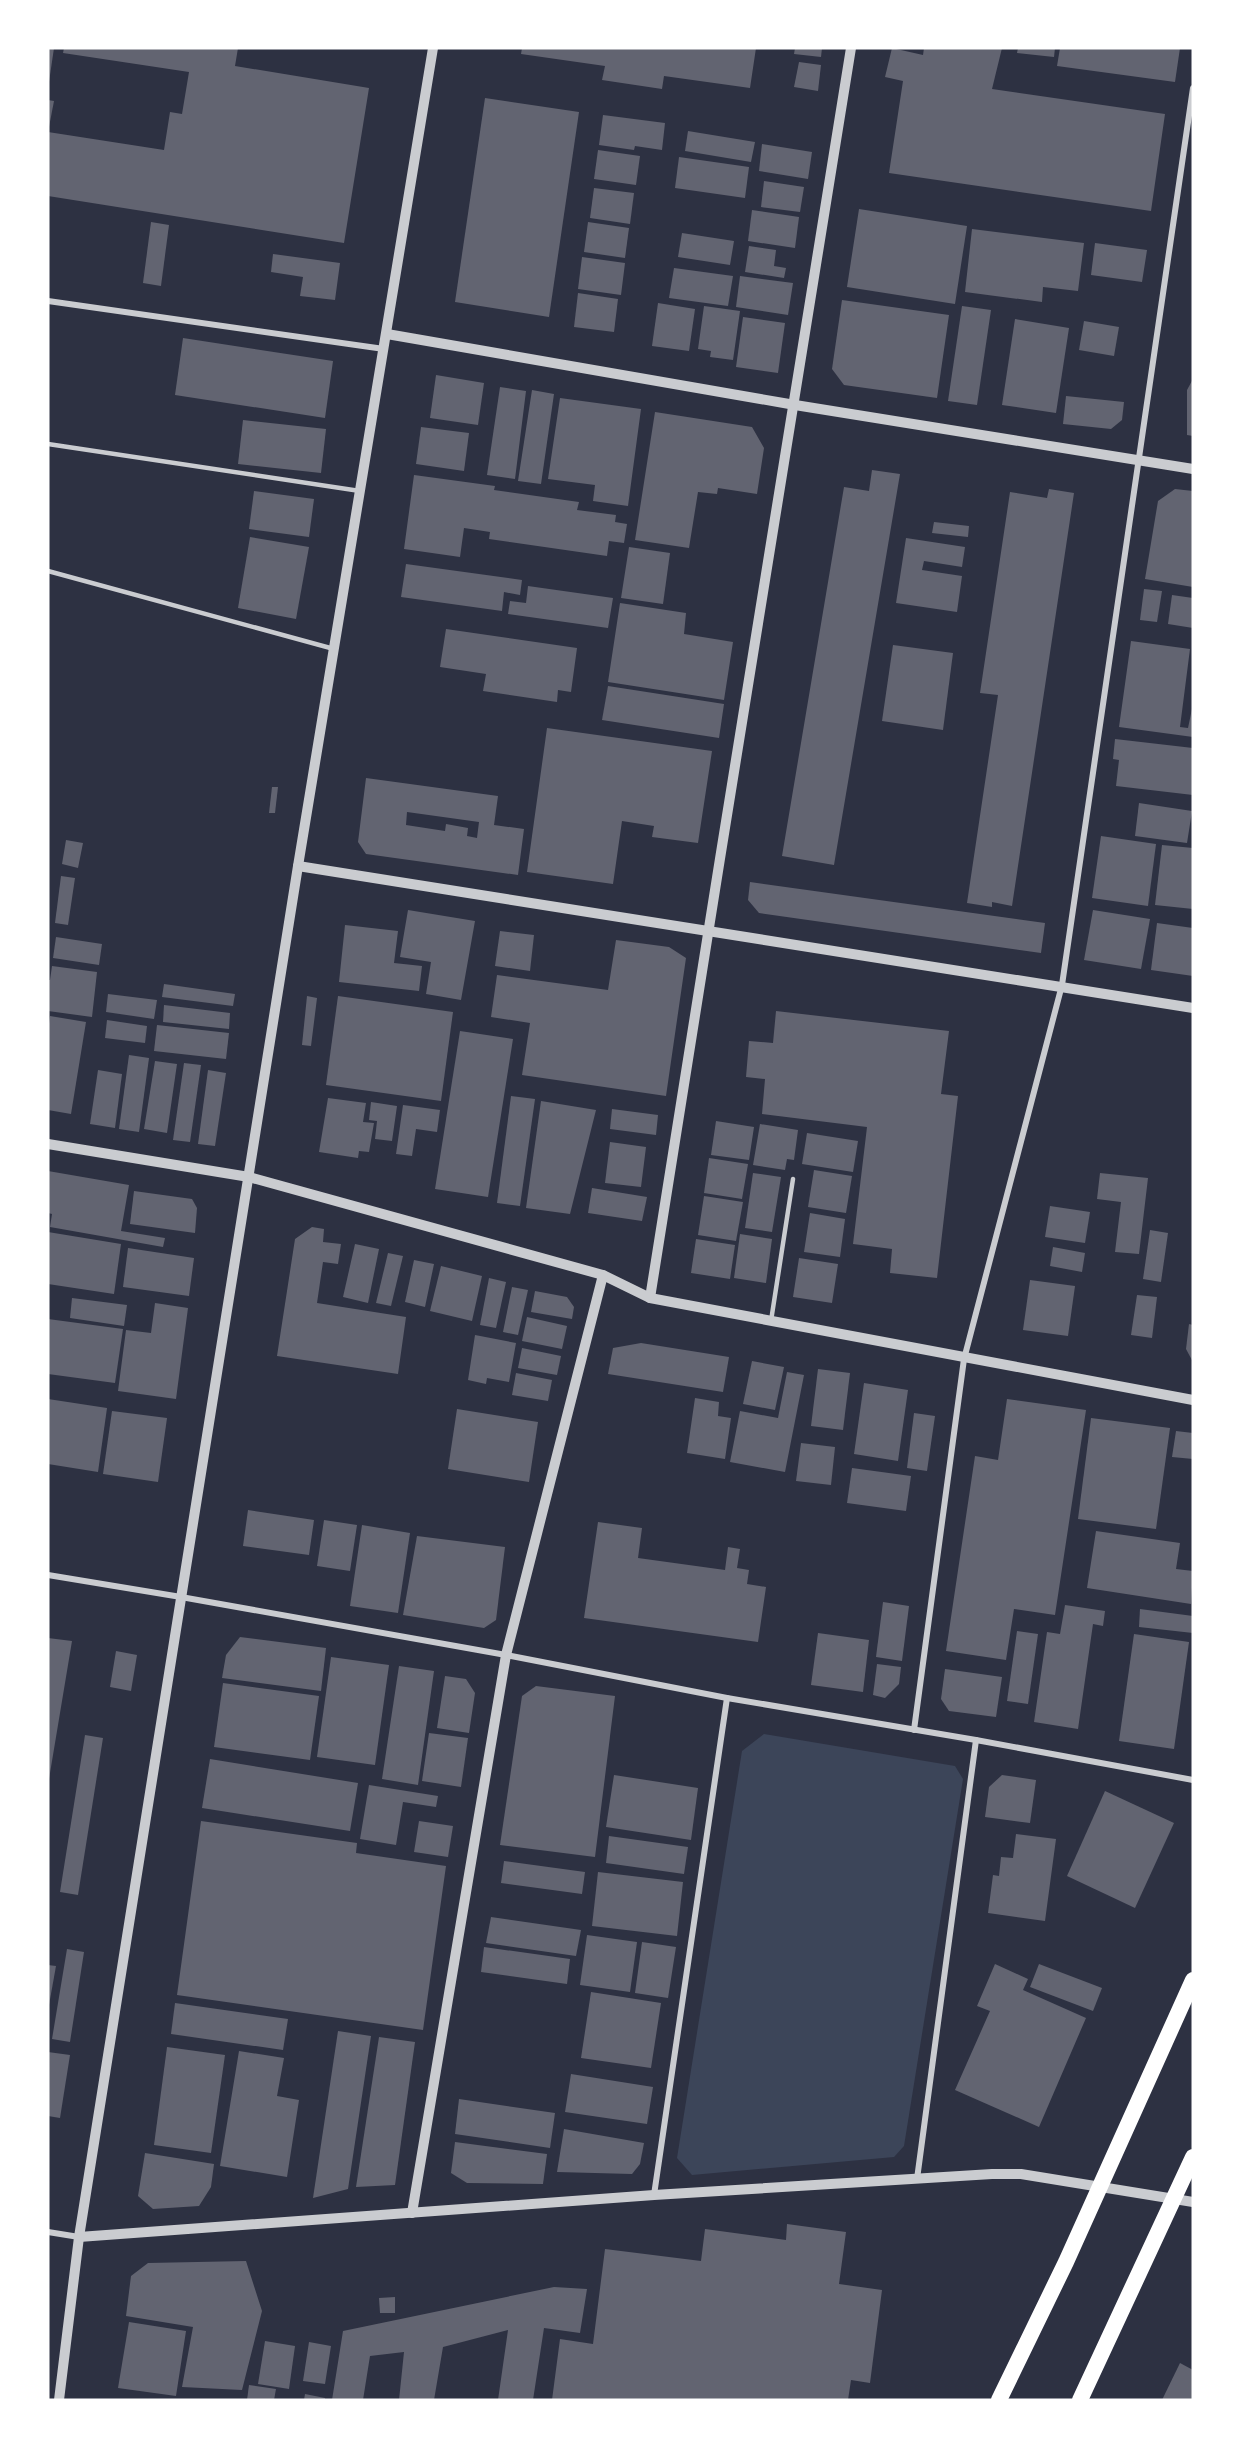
<svg xmlns="http://www.w3.org/2000/svg" width="1241" height="2448" viewBox="0 0 1241 2448" font-family="Bitter,serif">
  <style>
    .green { fill: #3c4559 }
    .building { fill: #626471; fill-rule: evenodd }
    .lines { fill: none; stroke-linecap: round; stroke-linejoin: round }
    .service { stroke: #caccd0; stroke-width: 4.5 }
    .minor { stroke: #caccd0; stroke-width: 6 }
    .tertiary { stroke: #caccd0; stroke-width: 10 }
    .trunk { stroke: #fff; stroke-width: 16 }
  </style>
  <rect width="100%" height="100%" fill="#2d3142"/>
  <polygon class="green" points="764,1734 955,1766 963,1779 904,2146 894,2157 692,2175 677,2158 742,1751"/>
  <g class="building">
    <polygon points="48,48 54,48 49,82 48,82"/>
    <polygon points="64,48 238,48 235,66 369,88 344,243 48,196 48,132 164,150 170,112 182,114 189,72 63,53"/>
    <polygon points="522,48 756,48 750,88 664,76 662,89 602,80 605,66 521,54"/>
    <polygon points="795,48 822,48 821,57 794,54"/>
    <polygon points="892,48 923,55 924,48 1002,48 992,89 1165,114 1151,211 889,173 903,81 885,77"/>
    <polygon points="1018,48 1055,48 1054,57 1017,53"/>
    <polygon points="1060,48 1180,48 1175,82 1057,66"/>
    <polygon points="799,62 821,65 818,91 794,87"/>
    <polygon points="485,98 579,112 549,317 455,302"/>
    <polygon points="48,100 54,101 49,127 48,127"/>
    <polygon points="603,115 665,123 662,150 635,146 634,150 599,145"/>
    <polygon points="688,131 755,142 751,162 685,151"/>
    <polygon points="762,144 812,152 808,179 759,171"/>
    <polygon points="598,150 640,156 636,185 594,179"/>
    <polygon points="679,157 749,167 745,198 675,188"/>
    <polygon points="764,181 804,187 800,212 761,207"/>
    <polygon points="594,188 634,193 630,224 590,218"/>
    <polygon points="859,209 967,226 955,304 847,287"/>
    <polygon points="752,210 799,217 795,248 748,241"/>
    <polygon points="151,222 169,225 161,286 143,283"/>
    <polygon points="588,222 629,228 625,258 584,252"/>
    <polygon points="972,229 1084,243 1078,291 1043,287 1042,302 965,292"/>
    <polygon points="682,233 734,241 730,265 678,257"/>
    <polygon points="1095,243 1147,250 1142,282 1091,275"/>
    <polygon points="749,246 776,250 774,266 786,268 784,278 745,272"/>
    <polygon points="273,254 340,263 335,300 300,296 303,277 271,272"/>
    <polygon points="582,257 625,263 621,295 578,289"/>
    <polygon points="674,268 733,276 728,306 669,298"/>
    <polygon points="740,276 793,283 788,315 736,307"/>
    <polygon points="578,293 618,299 614,332 574,327"/>
    <polygon points="842,300 949,315 937,398 844,385 832,369"/>
    <polygon points="658,303 695,309 689,351 652,346"/>
    <polygon points="704,306 740,311 733,360 710,357 711,351 698,349"/>
    <polygon points="962,306 991,310 977,405 948,401"/>
    <polygon points="743,317 785,323 778,373 736,367"/>
    <polygon points="1015,319 1069,328 1056,413 1002,405"/>
    <polygon points="1084,321 1119,327 1114,356 1079,350"/>
    <polygon points="183,338 333,361 325,418 175,395"/>
    <polygon points="436,375 484,383 478,425 430,418"/>
    <polygon points="1193,379 1193,436 1187,435 1187,390"/>
    <polygon points="500,387 526,391 515,479 487,475"/>
    <polygon points="532,390 554,394 541,484 518,481"/>
    <polygon points="1066,396 1124,402 1122,420 1111,429 1063,424"/>
    <polygon points="560,398 641,409 628,506 593,501 595,485 548,479"/>
    <polygon points="655,412 752,427 764,448 757,494 718,488 717,494 698,492 689,548 635,540"/>
    <polygon points="243,420 326,429 321,473 238,464"/>
    <polygon points="421,427 469,433 464,471 416,464"/>
    <polygon points="872,470 900,474 834,865 782,856 844,487 869,491"/>
    <polygon points="414,475 495,486 494,490 579,502 577,510 616,515 615,522 627,524 624,543 609,541 607,556 489,539 490,532 464,528 460,557 404,549"/>
    <polygon points="1049,489 1074,493 1012,906 992,902 992,907 967,903 998,695 980,693 1010,492 1047,498"/>
    <polygon points="1175,489 1193,491 1193,587 1145,579 1158,501"/>
    <polygon points="254,491 314,499 309,537 249,529"/>
    <polygon points="934,522 969,526 968,537 932,533"/>
    <polygon points="250,537 309,547 296,619 238,608"/>
    <polygon points="906,538 965,547 962,567 924,561 922,570 962,576 957,612 896,603"/>
    <polygon points="629,547 670,553 663,604 621,598"/>
    <polygon points="406,564 522,580 520,595 504,592 502,611 401,597"/>
    <polygon points="528,586 613,598 608,628 508,614 510,601 526,603"/>
    <polygon points="1144,589 1162,591 1157,622 1140,620"/>
    <polygon points="1172,595 1193,598 1193,628 1168,624"/>
    <polygon points="620,603 686,613 684,634 733,642 724,700 608,682"/>
    <polygon points="446,629 577,648 571,692 558,690 557,702 483,691 486,674 440,667"/>
    <polygon points="1131,641 1190,649 1180,727 1188,728 1193,704 1193,737 1119,727"/>
    <polygon points="893,645 953,653 943,730 882,721"/>
    <polygon points="608,686 724,704 719,738 602,720"/>
    <polygon points="547,728 712,751 698,843 652,837 654,826 622,821 613,884 527,872"/>
    <polygon points="1115,739 1193,748 1193,795 1116,786 1119,760 1113,759"/>
    <path d="M366,778L498,796L494,825L524,829L518,875L366,854L358,842ZM407,812L479,822L477,838L467,836L468,828L446,824L445,831L406,825Z"/>
    <polygon points="272,787 278,787 275,813 269,813"/>
    <polygon points="1139,803 1192,811 1187,843 1135,836"/>
    <polygon points="1101,836 1156,844 1148,906 1092,898"/>
    <polygon points="66,840 83,843 78,868 62,864"/>
    <polygon points="1162,845 1193,848 1193,909 1155,905"/>
    <polygon points="61,876 75,878 68,925 55,923"/>
    <polygon points="750,882 1045,923 1041,953 759,913 748,900"/>
    <polygon points="408,910 475,921 461,1000 426,994 431,962 400,957"/>
    <polygon points="1093,910 1150,919 1141,969 1084,960"/>
    <polygon points="1157,923 1193,928 1193,976 1151,970"/>
    <polygon points="345,925 398,931 394,963 422,966 419,991 339,982"/>
    <polygon points="500,931 534,935 530,971 495,966"/>
    <polygon points="56,937 102,944 99,965 53,958"/>
    <polygon points="616,940 669,947 686,958 666,1096 522,1075 530,1023 491,1017 497,975 608,990"/>
    <polygon points="52,966 97,972 92,1017 48,1011 48,980 50,980"/>
    <polygon points="164,984 235,994 233,1006 162,997"/>
    <polygon points="108,994 157,1000 154,1019 106,1012"/>
    <polygon points="307,996 317,998 311,1046 302,1045"/>
    <polygon points="338,996 453,1012 441,1101 326,1085"/>
    <polygon points="164,1005 230,1013 229,1029 163,1022"/>
    <polygon points="776,1011 949,1031 941,1094 958,1096 937,1278 890,1273 892,1249 853,1244 867,1127 762,1114 765,1079 746,1077 749,1041 773,1043"/>
    <polygon points="50,1016 86,1022 71,1114 48,1110 48,1031"/>
    <polygon points="107,1020 147,1026 145,1043 105,1038"/>
    <polygon points="157,1025 229,1033 226,1059 154,1051"/>
    <polygon points="460,1031 513,1039 488,1197 435,1189"/>
    <polygon points="129,1055 149,1058 139,1132 119,1129"/>
    <polygon points="155,1061 177,1064 167,1133 144,1129"/>
    <polygon points="184,1063 201,1065 190,1142 173,1140"/>
    <polygon points="98,1070 122,1074 115,1128 90,1124"/>
    <polygon points="208,1070 226,1073 215,1146 198,1144"/>
    <polygon points="511,1096 535,1099 520,1206 497,1203"/>
    <polygon points="328,1098 366,1103 363,1122 374,1123 369,1152 359,1151 358,1158 319,1152"/>
    <polygon points="541,1101 596,1110 570,1214 526,1208"/>
    <polygon points="371,1102 397,1106 392,1141 375,1139 377,1121 369,1120"/>
    <polygon points="403,1105 440,1110 437,1132 416,1129 412,1156 396,1154"/>
    <polygon points="612,1109 658,1115 656,1135 610,1129"/>
    <polygon points="716,1121 754,1127 749,1160 711,1155"/>
    <polygon points="760,1124 798,1130 794,1160 787,1159 785,1170 753,1165"/>
    <polygon points="807,1133 858,1141 853,1172 802,1164"/>
    <polygon points="610,1142 646,1147 641,1187 605,1183"/>
    <polygon points="709,1158 748,1164 742,1199 704,1193"/>
    <polygon points="814,1170 852,1176 846,1213 808,1207"/>
    <polygon points="48,1171 129,1185 121,1231 165,1238 163,1247 50,1227 52,1214 48,1213"/>
    <polygon points="753,1173 781,1177 772,1232 745,1228"/>
    <polygon points="1100,1173 1148,1178 1139,1254 1115,1252 1121,1202 1097,1199"/>
    <polygon points="592,1188 647,1197 642,1221 588,1213"/>
    <polygon points="134,1191 192,1199 197,1208 195,1233 130,1224"/>
    <polygon points="704,1196 743,1202 736,1241 698,1235"/>
    <polygon points="1050,1206 1090,1212 1085,1243 1045,1237"/>
    <polygon points="810,1213 845,1219 840,1257 804,1252"/>
    <polygon points="312,1227 324,1229 323,1242 341,1244 338,1264 323,1262 317,1303 406,1317 398,1374 277,1356 295,1239"/>
    <polygon points="1150,1230 1168,1233 1161,1282 1143,1279"/>
    <polygon points="48,1232 121,1244 114,1294 48,1284"/>
    <polygon points="740,1234 772,1239 766,1283 734,1278"/>
    <polygon points="696,1239 735,1245 730,1279 691,1273"/>
    <polygon points="355,1244 379,1249 368,1303 343,1297"/>
    <polygon points="1053,1247 1085,1253 1082,1272 1050,1266"/>
    <polygon points="128,1248 194,1258 189,1296 123,1287"/>
    <polygon points="388,1253 403,1256 391,1306 376,1303"/>
    <polygon points="799,1258 838,1264 832,1303 793,1297"/>
    <polygon points="414,1260 434,1264 425,1307 405,1302"/>
    <polygon points="441,1266 482,1276 472,1321 430,1311"/>
    <polygon points="489,1278 506,1282 496,1328 480,1325"/>
    <polygon points="1030,1280 1075,1286 1068,1336 1023,1330"/>
    <polygon points="512,1287 528,1290 518,1335 503,1332"/>
    <polygon points="535,1291 567,1297 574,1307 572,1319 531,1312"/>
    <polygon points="1137,1295 1157,1297 1152,1338 1131,1335"/>
    <polygon points="72,1298 127,1305 124,1326 70,1318"/>
    <polygon points="155,1303 188,1308 176,1399 118,1391 126,1330 151,1333"/>
    <polygon points="527,1317 567,1326 562,1349 522,1341"/>
    <polygon points="48,1319 123,1329 115,1383 48,1374"/>
    <polygon points="1189,1324 1193,1325 1193,1362 1186,1349"/>
    <polygon points="475,1335 516,1343 509,1382 487,1378 486,1384 468,1380"/>
    <polygon points="641,1343 729,1357 723,1392 608,1374 613,1348"/>
    <polygon points="522,1348 561,1356 557,1375 518,1368"/>
    <polygon points="752,1361 784,1367 775,1410 743,1404"/>
    <polygon points="818,1369 850,1373 843,1430 811,1426"/>
    <polygon points="787,1372 804,1375 785,1472 730,1462 740,1411 778,1418"/>
    <polygon points="516,1373 552,1380 548,1401 512,1395"/>
    <polygon points="864,1383 908,1390 898,1461 854,1454"/>
    <polygon points="695,1398 719,1402 718,1416 731,1418 725,1459 687,1453"/>
    <polygon points="48,1399 107,1408 98,1472 48,1464"/>
    <polygon points="1007,1399 1086,1410 1055,1615 1014,1609 1006,1660 946,1651 975,1456 998,1460"/>
    <polygon points="457,1409 538,1422 529,1482 448,1469"/>
    <polygon points="112,1411 167,1418 158,1482 103,1474"/>
    <polygon points="914,1413 935,1416 927,1471 907,1468"/>
    <polygon points="1091,1418 1170,1428 1156,1529 1078,1519"/>
    <polygon points="1176,1431 1193,1433 1193,1459 1172,1457"/>
    <polygon points="801,1443 835,1447 831,1485 796,1481"/>
    <polygon points="852,1468 911,1476 906,1511 847,1503"/>
    <polygon points="248,1510 314,1520 309,1555 243,1546"/>
    <polygon points="324,1520 357,1525 350,1571 317,1566"/>
    <polygon points="598,1522 642,1528 638,1558 725,1570 728,1547 740,1549 737,1568 749,1570 747,1584 766,1587 758,1642 584,1618"/>
    <polygon points="362,1525 410,1533 398,1613 350,1606"/>
    <polygon points="1096,1531 1180,1543 1176,1569 1193,1571 1191,1604 1087,1588"/>
    <polygon points="417,1536 505,1547 496,1620 484,1628 403,1615"/>
    <polygon points="883,1602 909,1606 902,1661 876,1657"/>
    <polygon points="1065,1605 1105,1611 1103,1626 1093,1624 1078,1729 1034,1722 1047,1632 1060,1634"/>
    <polygon points="1140,1609 1193,1616 1193,1633 1139,1627"/>
    <polygon points="1017,1631 1038,1634 1028,1704 1007,1701"/>
    <polygon points="818,1633 869,1640 863,1692 811,1685"/>
    <polygon points="1134,1634 1189,1642 1174,1749 1119,1741"/>
    <polygon points="240,1637 326,1648 321,1691 222,1678 226,1655"/>
    <polygon points="48,1638 72,1641 49,1779 48,1779"/>
    <polygon points="116,1651 137,1655 131,1691 110,1687"/>
    <polygon points="331,1657 389,1665 375,1765 317,1757"/>
    <polygon points="877,1664 901,1667 899,1684 885,1698 873,1695"/>
    <polygon points="399,1666 434,1671 418,1785 382,1779"/>
    <polygon points="945,1669 1002,1677 996,1717 949,1711 941,1699"/>
    <polygon points="445,1676 466,1679 475,1693 469,1733 437,1728"/>
    <polygon points="223,1683 319,1696 310,1760 214,1747"/>
    <polygon points="536,1686 615,1696 595,1857 500,1845 522,1696"/>
    <polygon points="429,1733 468,1738 461,1787 422,1781"/>
    <polygon points="85,1735 103,1738 78,1895 60,1892"/>
    <polygon points="210,1759 358,1783 350,1831 202,1808"/>
    <polygon points="614,1775 698,1788 691,1840 606,1827"/>
    <polygon points="1002,1775 1036,1780 1030,1823 985,1817 989,1787"/>
    <polygon points="369,1785 438,1796 436,1807 403,1802 396,1845 360,1839"/>
    <polygon points="1105,1791 1174,1823 1135,1908 1067,1876"/>
    <polygon points="201,1821 357,1843 356,1853 446,1866 423,2030 177,1995"/>
    <polygon points="419,1821 453,1826 448,1857 414,1852"/>
    <polygon points="1016,1834 1056,1839 1045,1921 988,1913 993,1875 999,1876 1001,1857 1013,1858"/>
    <polygon points="609,1836 688,1847 684,1874 606,1863"/>
    <polygon points="504,1861 585,1872 582,1894 501,1883"/>
    <polygon points="598,1872 683,1882 677,1936 592,1926"/>
    <polygon points="491,1917 581,1930 576,1956 486,1943"/>
    <polygon points="587,1935 637,1942 630,1992 580,1985"/>
    <polygon points="642,1942 676,1947 668,1998 635,1993"/>
    <polygon points="484,1947 570,1959 567,1984 481,1972"/>
    <polygon points="67,1949 84,1952 70,2042 52,2039"/>
    <polygon points="995,1964 1028,1979 1023,1990 1086,2018 1039,2127 955,2090 990,2011 977,2006"/>
    <polygon points="1039,1964 1102,1988 1093,2011 1030,1987"/>
    <polygon points="48,1965 56,1966 49,2005 48,2005"/>
    <polygon points="591,1992 661,2003 651,2068 581,2058"/>
    <polygon points="175,2003 288,2019 283,2050 171,2034"/>
    <polygon points="338,2031 371,2036 348,2189 313,2198"/>
    <polygon points="379,2037 415,2042 395,2185 356,2187"/>
    <polygon points="167,2047 225,2055 211,2153 154,2145"/>
    <polygon points="239,2051 284,2058 277,2096 299,2100 287,2177 220,2166"/>
    <polygon points="48,2052 70,2055 60,2118 48,2116"/>
    <polygon points="571,2074 653,2087 647,2124 565,2112"/>
    <polygon points="459,2099 555,2113 550,2148 455,2134"/>
    <polygon points="564,2129 644,2143 640,2164 632,2174 557,2172"/>
    <polygon points="455,2142 547,2154 543,2184 467,2183 451,2173"/>
    <polygon points="145,2153 214,2164 211,2187 199,2206 153,2209 138,2196"/>
    <polygon points="787,2224 846,2232 839,2284 882,2290 870,2383 851,2380 848,2400 552,2400 560,2339 593,2344 605,2249 701,2261 705,2229 786,2240"/>
    <polygon points="246,2261 262,2311 242,2390 182,2387 193,2327 126,2316 131,2276 148,2263"/>
    <polygon points="554,2287 587,2289 580,2333 544,2328 533,2400 498,2400 508,2330 443,2347 434,2400 399,2400 404,2352 370,2356 363,2400 332,2400 343,2331"/>
    <polygon points="395,2297 395,2313 380,2313 379,2298"/>
    <polygon points="129,2322 186,2331 176,2396 118,2388"/>
    <polygon points="265,2341 295,2346 289,2389 258,2384"/>
    <polygon points="309,2342 331,2346 325,2384 303,2381"/>
    <polygon points="1180,2363 1193,2370 1193,2400 1162,2400"/>
    <polygon points="249,2385 276,2389 274,2400 247,2400"/>
    <polygon points="305,2394 325,2398 325,2400 304,2400"/>
  </g>
  <g class="lines">
    <g class="service">
      <polyline points="48,444 360,491"/>
      <polyline points="48,571 334,649"/>
      <polyline points="771,1321 793,1179"/>
    </g>
    <g class="minor">
      <polyline points="48,301 384,349"/>
      <polyline points="48,1575 181,1597 506,1655 727,1698 976,1740 1193,1780"/>
      <polyline points="914,1730 964,1359 1062,985 1193,88"/>
      <polyline points="917,2179 976,1740"/>
      <polyline points="654,2195 727,1698"/>
      <polyline points="48,2232 79,2237"/>
    </g>
    <g class="tertiary">
      <polyline points="387,334 795,405 1193,469"/>
      <polyline points="298,866 1193,1008"/>
      <polyline points="48,1144 249,1177 603,1275 650,1298 1193,1400"/>
      <path d="M650,1298C715,881 785,465 851,48"/>
      <polyline points="412,2213 506,1655 603,1275"/>
      <polyline points="79,2237 654,2195 992,2174 1021,2174 1193,2202"/>
      <polyline points="59,2400 79,2237 298,866 433,48"/>
    </g>
    <g class="trunk">
      <polyline points="999,2400 1066,2262 1193,1980"/>
      <polyline points="1080,2400 1193,2157"/>
    </g>
  </g>
  <rect width="1241" height="2448" fill="none" stroke="#ffffff" stroke-width="99"/>
</svg>
